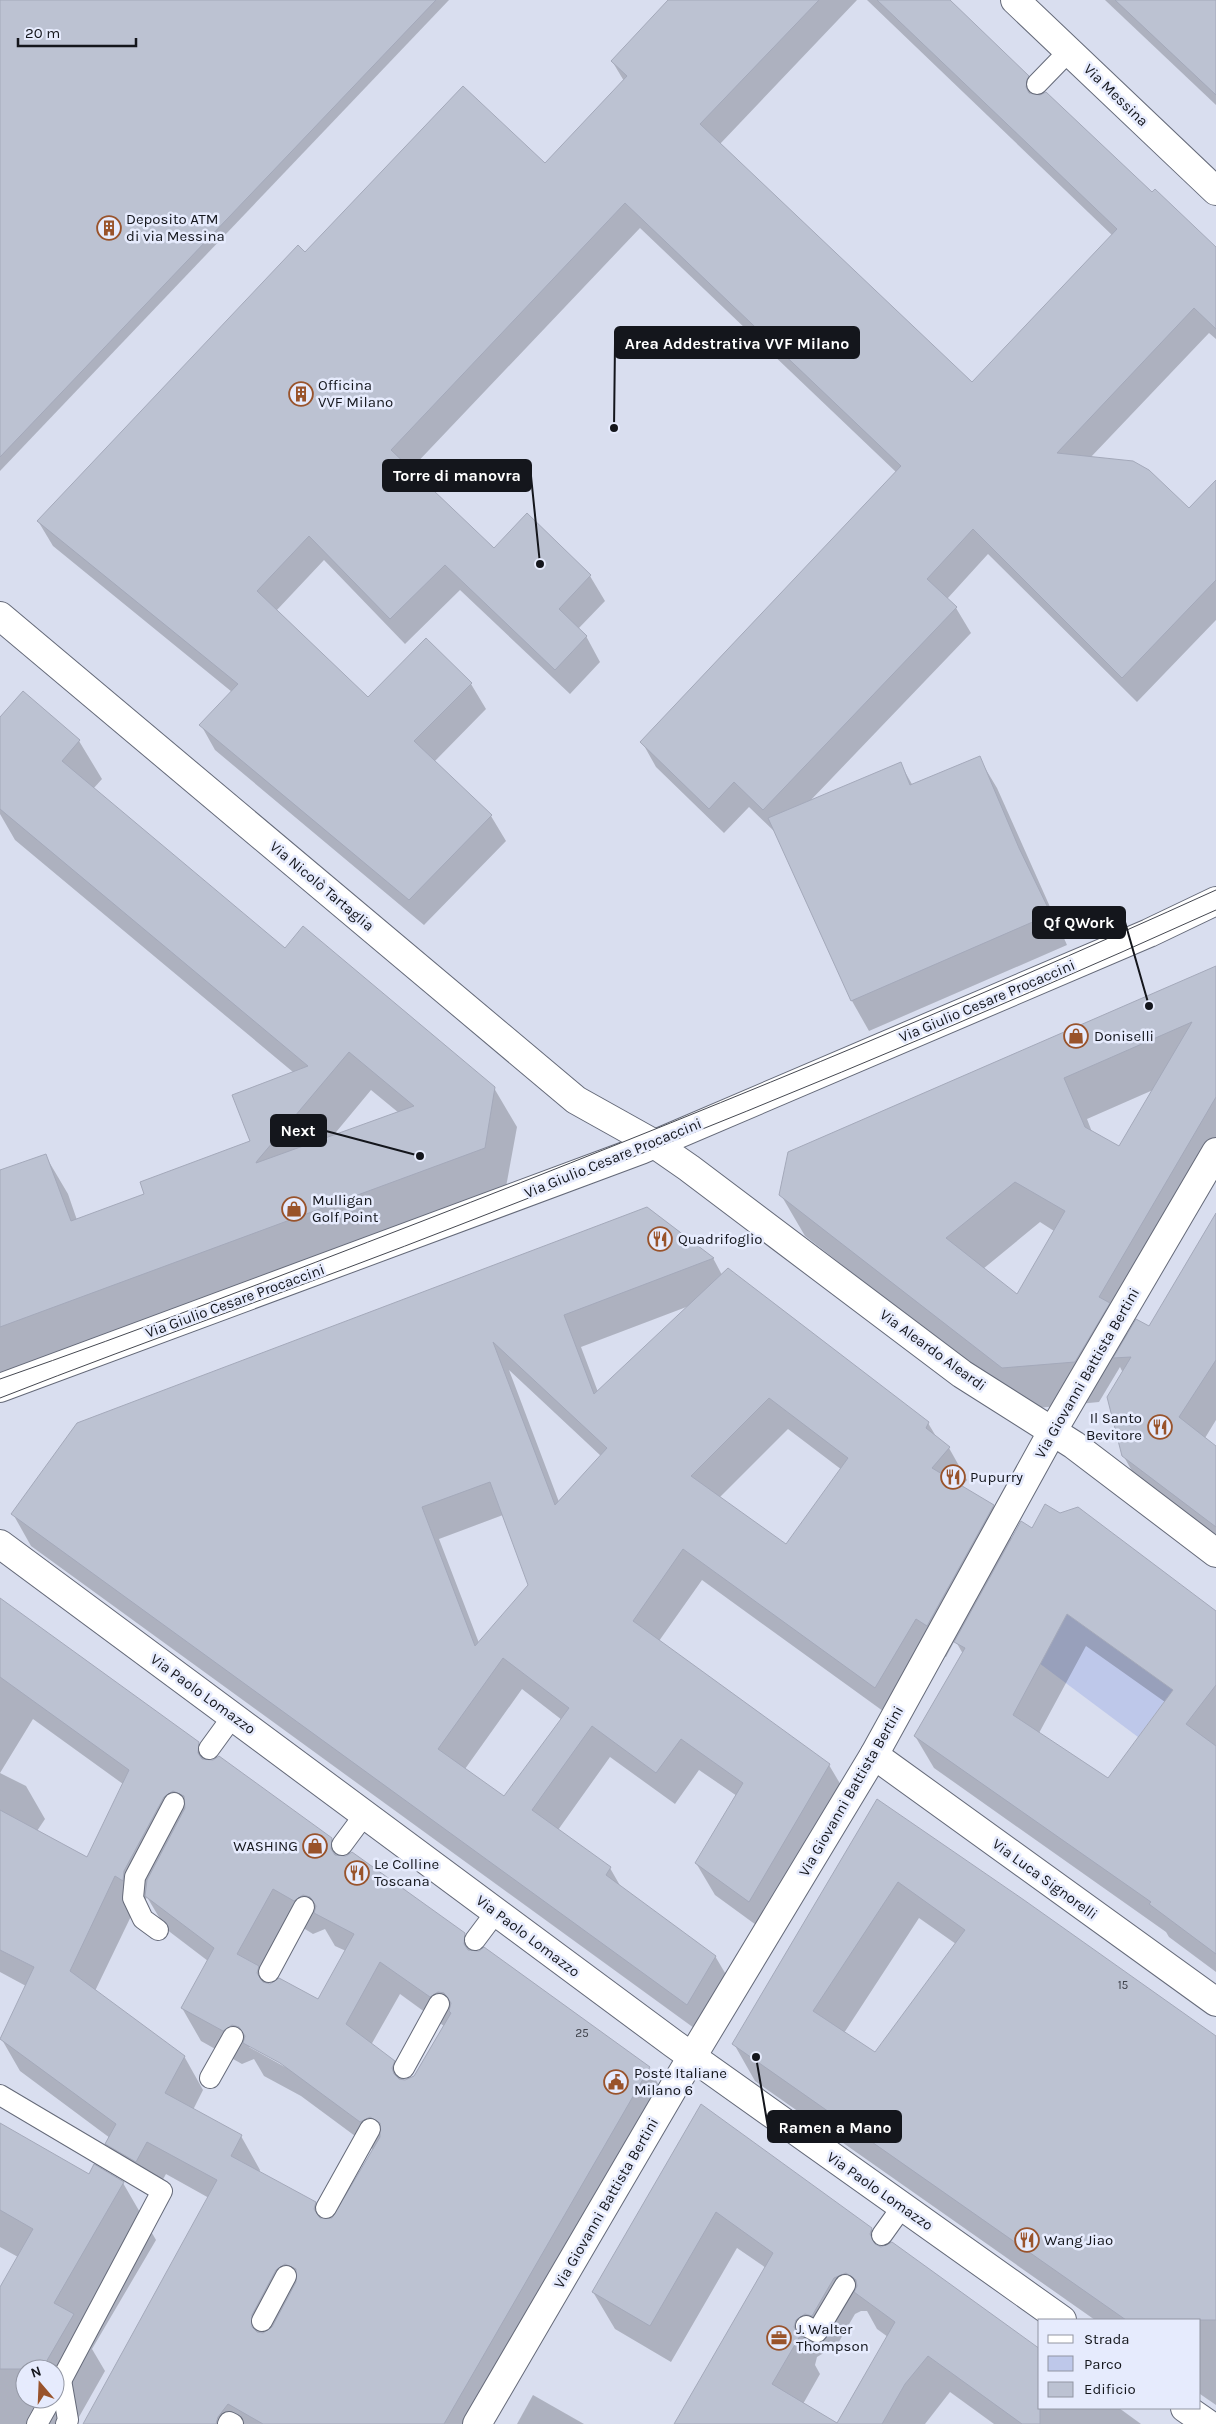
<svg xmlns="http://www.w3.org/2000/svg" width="1216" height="2424" viewBox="0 0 1216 2424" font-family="Karla,sans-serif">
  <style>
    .green { fill: #bec8ea }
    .shadow { fill: #0003; fill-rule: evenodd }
    .building { fill: #bcc2d2; stroke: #a4a9ba; fill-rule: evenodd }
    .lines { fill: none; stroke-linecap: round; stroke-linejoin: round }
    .lane-casing { stroke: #656a79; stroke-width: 22 }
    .street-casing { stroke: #656a79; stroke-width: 30 }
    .secondary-casing { stroke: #656a79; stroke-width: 30 }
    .lane { stroke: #fff; stroke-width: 20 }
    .street { stroke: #fff; stroke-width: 28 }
    .secondary { stroke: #fff; stroke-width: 28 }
    .tram { stroke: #454851; stroke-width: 1 }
    .labels { text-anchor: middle; stroke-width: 5; stroke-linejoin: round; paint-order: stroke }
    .number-label { font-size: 12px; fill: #3e414a }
    .street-label { font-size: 15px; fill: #14161c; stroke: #e6ebfd }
    .poi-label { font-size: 15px; fill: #14161c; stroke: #e6ebfd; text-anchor: start }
    .leader { fill: none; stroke: #14161c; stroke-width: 2 }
    .callout-dot { fill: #14161c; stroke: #e6ebfd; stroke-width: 2 }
    .callout { fill: #14161c; stroke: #14161c; stroke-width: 2 }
    .callout-label { font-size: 16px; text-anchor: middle; font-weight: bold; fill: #fff }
  </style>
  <rect width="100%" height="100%" fill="#d9deef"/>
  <polygon class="green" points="1067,1614 1173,1690 1138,1737 1039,1663"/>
  <g class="shadow">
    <polygon points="0,0 449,0 0,471"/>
    <polygon points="670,0 857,0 720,144 972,384 1113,236 867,0 948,0 1028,76 1040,97 1216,248 1216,339 1209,333 1090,458 1189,510 1216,482 1216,620 1137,702 988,554 947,599 956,608 971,633 809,802 900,763 913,786 979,758 997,788 1067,945 869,1031 852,1001 776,833 749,807 724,833 656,767 642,742 896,472 640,228 410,470 494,550 590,576 605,601 578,629 586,636 600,662 570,694 460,590 405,644 324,560 276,611 368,699 426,640 471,684 486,709 434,762 491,816 506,841 424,925 215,750 201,725 232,692 53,546 38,521 305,254 545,164 624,81 612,61"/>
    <polygon points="1105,0 1216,0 1216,105"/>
    <path d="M0,719L79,741L102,779L93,789L285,950L494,1088L517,1127L506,1187L0,1374V1171L45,1155L68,1194L77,1220L145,1194L251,1142L293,1072L15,840L0,814ZM371,1090L399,1113L332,1137Z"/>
    <path d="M1216,968V1179L1126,1333L1128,1336L1149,1328L1216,1215V1420L1205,1438L1216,1447V1545L1142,1489L1123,1455V1373L1120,1367L1099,1402L1027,1409L805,1236L781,1195ZM1153,1090L1119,1148L1092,1132L1087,1119ZM1040,1222L1054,1231L1017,1296L983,1269Z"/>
    <path d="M647,1209L713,1258L722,1275L928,1423L937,1438L949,1448L967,1480L961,1487L993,1506L1012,1539L1032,1529L1216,1612V1972L1169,1937L1166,1932L934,1768L915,1736L963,1654L955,1640L946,1657L934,1650L894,1719L702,1580L659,1641L829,1765L848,1797L767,1933L715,1895L696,1863L737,1796L699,1770L675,1804L610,1757L558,1830L610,1868L622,1889L715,1956L734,1988L705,2036L31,1546L13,1514ZM689,1306L598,1392L581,1347ZM509,1370L601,1456L559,1502ZM788,1429L842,1470L787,1546L719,1498ZM503,1515L530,1586L479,1643L439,1539ZM1086,1646L1165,1702L1108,1779L1039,1733ZM522,1689L562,1720L504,1797L465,1769Z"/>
    <path d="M0,1600L198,1743L209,1761L332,1839L342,1857L464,1934L474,1952L649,2068L668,2101L482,2424H85L209,2198L166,2174L155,2194L126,2177L107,2144L110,2138L20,2071L1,2038L26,1986L0,1972ZM33,1719L123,1784L88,1858L37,1831L45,1819L26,1786L0,1773ZM147,1897L166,1929L208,1961L182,2008L201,2041L242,2064L254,2059L264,2076L301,2096L374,2150L337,2215L327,2221L315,2203L259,2173L260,2170L241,2136L193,2110L203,2090L184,2056L95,1991L135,1908L143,1905ZM292,1921L313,1934L325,1929L335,1946L346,1951L318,2000L268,1985L262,1975ZM400,1994L444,2026L414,2076L405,2081L394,2061L371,2045ZM249,2044L286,2065L285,2067L249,2047Z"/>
    <path d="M877,1801L1216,2038V2405L1200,2394V2320H1095L755,2081L734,2044ZM919,1918L956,1944L876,2054L844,2033Z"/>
    <polygon points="701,2106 871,2229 882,2248 1040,2408 1119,2408 1141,2424 994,2424 950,2392 925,2424 838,2424 888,2337 877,2329 867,2311 861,2311 855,2314 833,2352 827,2351 817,2357 815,2365 820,2374 803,2404 837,2424 676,2424 766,2268 737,2248 671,2362 615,2329 593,2292"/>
    <path d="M0,2125L89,2176L123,2183L156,2240L92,2349L105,2371L75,2424H0V2290L18,2257L0,2247ZM25,2369H55V2399H25Z"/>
    <polygon points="533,2395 584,2424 517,2424"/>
  </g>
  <g class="building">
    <polygon points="0,0 436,0 0,457"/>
    <polygon points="668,0 819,0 700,124 972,382 1117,229 877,0 950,0 1029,76 1026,87 1029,93 1040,95 1046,92 1152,192 1155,189 1216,247 1216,329 1194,308 1057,453 1133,461 1149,470 1189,508 1216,480 1216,580 1122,678 973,529 927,579 957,607 763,810 734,782 709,809 640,742 901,466 625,203 391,450 494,548 527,513 591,575 559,609 587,636 555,670 445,565 390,619 309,536 257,591 368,697 426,638 472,683 414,741 492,815 409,900 199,725 238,684 37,521 298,245 305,252 463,86 545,163 627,76 611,61"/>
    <polygon points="1115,0 1216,0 1216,95"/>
    <path d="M23,691L80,740L62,761L285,948L303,926L495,1087L485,1148L0,1327V1170L46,1154L71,1221L144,1194L140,1182L250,1141L232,1095L308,1066L0,809V717ZM349,1052L414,1106L256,1163L257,1161Z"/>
    <polygon points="980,756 1019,848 1051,914 851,1001 768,818 901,762 910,785"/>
    <path d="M1216,966V1097L1099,1297L1110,1303L1075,1362L1002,1368L779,1195L788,1152ZM1192,1022L1119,1146L1085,1127L1064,1078ZM1015,1182L1065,1211L1017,1294L946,1238Z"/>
    <path d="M647,1207L714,1258L564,1315L594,1394L728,1268L929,1422L926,1428L950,1447L932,1468L994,1505L927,1626L916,1619L875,1688L683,1549L633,1621L830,1764L749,1902L695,1863L743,1783L681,1739L656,1773L592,1726L532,1810L611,1867L606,1875L716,1956L687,2005L11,1514L77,1423ZM493,1342L607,1448L555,1505ZM769,1398L848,1458L786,1544L691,1476ZM490,1482L528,1585L475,1646L422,1507ZM503,1658L569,1708L504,1796L438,1749Z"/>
    <polygon points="1216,1213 1216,1360 1179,1417 1216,1446 1216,1527 1122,1456 1107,1397 1131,1357 1113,1358 1136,1319 1149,1326"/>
    <path d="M1045,1504L1060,1513L1078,1507L1216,1611V1685L1186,1724L1216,1746V1954L1149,1904L1151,1902L914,1736L965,1648L954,1642L1021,1521L1032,1528ZM1067,1614L1173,1690L1108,1778L1013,1715Z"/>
    <path d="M0,1598L199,1742L198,1753L202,1759L213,1760L219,1756L332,1838L331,1849L335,1855L346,1856L352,1852L465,1933L464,1944L468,1950L479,1951L484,1947L650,2067L444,2424H263L228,2404L218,2417L216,2424H83L217,2180L147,2142L136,2162L105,2144L116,2124L0,2039L34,1967L0,1950V1810L87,1857L129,1770L0,1677ZM173,1791L184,1796L185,1808L147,1880L145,1896L214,1948L181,2008L223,2031L232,2025L239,2027L245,2036L243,2043L280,2063L360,2122L370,2117L380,2123V2137L332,2218H320L314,2209L316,2202L231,2156L242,2135L165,2093L185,2056L70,1971L115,1876L123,1881L124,1871L164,1797ZM273,1889L294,1901L303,1895L310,1897L316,1906L314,1913L354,1934L318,1999L279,1978L270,1984L263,1982L257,1973L259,1966L237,1954ZM380,1962L430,1997L438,1992L444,1993L451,2003L449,2011L451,2013L414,2076L405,2080L399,2079L394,2074L392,2068L395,2061L346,2024ZM285,2264L296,2269V2282L272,2327L263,2333L257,2332L252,2327V2315L276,2270Z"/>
    <path d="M877,1799L1024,1900L1216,2036V2320H1126L732,2044ZM898,1882L965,1930L875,2052L813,2011Z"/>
    <path d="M701,2104L872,2228L870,2234L875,2244L881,2247L892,2242L1040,2349V2424H1022L928,2356L905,2384L882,2424H674L773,2253L716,2212L650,2326L592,2292ZM846,2273L856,2280L857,2286L854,2292L895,2322L837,2423L772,2384L800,2336L794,2327L796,2320L805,2314L812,2316L834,2278Z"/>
    <polygon points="0,2123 89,2174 94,2164 124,2182 54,2303 74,2314 42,2369 0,2369 0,2287 33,2229 0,2210"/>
  </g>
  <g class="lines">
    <g class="lane-casing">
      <g id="lane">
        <polyline points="1037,84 1069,51"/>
        <polyline points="209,1749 233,1716"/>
        <polyline points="342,1845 365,1814"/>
        <polyline points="158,1930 143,1919 133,1898 135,1877 174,1803"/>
        <polyline points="475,1940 496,1912"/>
        <polyline points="269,1972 304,1907"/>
        <polyline points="404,2068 439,2004"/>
        <polyline points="210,2078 233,2037"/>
        <polyline points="0,2095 162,2191 55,2392"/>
        <polyline points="326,2208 370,2129"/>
        <polyline points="882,2235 902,2207"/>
        <polyline points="262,2321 286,2276"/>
        <polyline points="806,2326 817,2332 845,2285"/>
        <polyline points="61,2380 68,2420 66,2424"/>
        <polyline points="37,2424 51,2399"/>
        <polyline points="228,2424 229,2422 233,2424"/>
      </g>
    </g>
    <g class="street-casing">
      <g id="street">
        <polyline points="1015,0 1216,191"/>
        <polyline points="0,616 576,1100 653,1143 689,1168 962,1374 1074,1445 1216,1553"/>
        <polyline points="0,1544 674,2044 1062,2320"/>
        <polyline points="874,1755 1216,2002"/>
        <polyline points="1185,2408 1208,2424"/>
        <polyline points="477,2424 675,2085 874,1755 1052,1432 1216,1152"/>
      </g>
    </g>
    <g class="secondary-casing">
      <polyline id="secondary" points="0,1388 641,1150 1149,933 1216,901"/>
    </g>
    <use href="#lane" class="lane"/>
    <use href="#street" class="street"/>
    <use href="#secondary" class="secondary"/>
    <g class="tram">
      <path d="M0,1379C141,1330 280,1276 420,1222C688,1118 954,1009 1216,890"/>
      <path d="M0,1398C153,1338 309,1284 462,1224C716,1126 968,1022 1216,910"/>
    </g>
  </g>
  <defs>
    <g id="building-ring" transform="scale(1.25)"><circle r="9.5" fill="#e6ebfd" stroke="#99532b" stroke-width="1.5"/><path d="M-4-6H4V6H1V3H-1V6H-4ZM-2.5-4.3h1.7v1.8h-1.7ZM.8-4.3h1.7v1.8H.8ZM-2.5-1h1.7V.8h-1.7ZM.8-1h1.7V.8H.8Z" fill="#99532b"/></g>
    <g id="shop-ring" transform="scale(1.25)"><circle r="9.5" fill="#e6ebfd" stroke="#99532b" stroke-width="1.5"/><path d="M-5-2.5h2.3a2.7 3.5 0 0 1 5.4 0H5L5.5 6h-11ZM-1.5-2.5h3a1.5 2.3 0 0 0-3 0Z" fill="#99532b"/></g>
    <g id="restaurant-ring" transform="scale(1.25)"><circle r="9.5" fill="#e6ebfd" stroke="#99532b" stroke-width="1.5"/><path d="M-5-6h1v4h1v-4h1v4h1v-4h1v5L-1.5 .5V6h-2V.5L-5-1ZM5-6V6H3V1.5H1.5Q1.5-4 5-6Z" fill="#99532b"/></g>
    <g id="civic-ring" transform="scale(1.25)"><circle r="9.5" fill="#e6ebfd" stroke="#99532b" stroke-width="1.5"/><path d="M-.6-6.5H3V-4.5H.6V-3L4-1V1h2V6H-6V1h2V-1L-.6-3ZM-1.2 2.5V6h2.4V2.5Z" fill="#99532b"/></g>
    <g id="office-ring" transform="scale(1.25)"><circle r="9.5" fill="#e6ebfd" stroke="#99532b" stroke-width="1.5"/><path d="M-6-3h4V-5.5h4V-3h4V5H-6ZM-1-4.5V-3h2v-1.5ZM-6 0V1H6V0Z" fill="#99532b"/></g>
  </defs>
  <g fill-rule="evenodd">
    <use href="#building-ring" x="109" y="228"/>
    <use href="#building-ring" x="301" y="394"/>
    <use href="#shop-ring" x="1076" y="1036"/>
    <use href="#shop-ring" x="294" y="1209"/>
    <use href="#restaurant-ring" x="660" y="1239"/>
    <use href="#restaurant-ring" x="1160" y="1427"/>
    <use href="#restaurant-ring" x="953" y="1477"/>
    <use href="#shop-ring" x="315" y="1846"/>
    <use href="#restaurant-ring" x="357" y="1873"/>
    <use href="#civic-ring" x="616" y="2082"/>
    <use href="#restaurant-ring" x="1027" y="2240"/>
    <use href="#office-ring" x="779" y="2338"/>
  </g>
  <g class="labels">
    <g class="number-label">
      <text x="1123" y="1989">15</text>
      <text x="582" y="2037">25</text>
    </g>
    <g class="street-label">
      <text transform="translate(1116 95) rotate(44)" y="5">Via Messina</text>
      <text transform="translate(322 886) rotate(40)" y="5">Via Nicolò Tartaglia</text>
      <text transform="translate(987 1001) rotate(-23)" y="5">Via Giulio Cesare Procaccini</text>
      <text transform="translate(613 1158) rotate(-22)" y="5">Via Giulio Cesare Procaccini</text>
      <text transform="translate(235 1301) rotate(-20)" y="5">Via Giulio Cesare Procaccini</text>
      <text transform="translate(933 1350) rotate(36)" y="5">Via Aleardo Aleardi</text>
      <text transform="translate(1087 1373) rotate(-60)" y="5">Via Giovanni Battista Bertini</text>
      <text transform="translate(203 1694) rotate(36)" y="5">Via Paolo Lomazzo</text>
      <text transform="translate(851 1791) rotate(-60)" y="5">Via Giovanni Battista Bertini</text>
      <text transform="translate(1045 1879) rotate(36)" y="5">Via Luca Signorelli</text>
      <text transform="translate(528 1936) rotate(37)" y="5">Via Paolo Lomazzo</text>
      <text transform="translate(880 2191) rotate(35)" y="5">Via Paolo Lomazzo</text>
      <text transform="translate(606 2203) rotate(-60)" y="5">Via Giovanni Battista Bertini</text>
    </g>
    <g class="poi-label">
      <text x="126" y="224">Deposito ATM<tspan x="126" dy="17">di via Messina</tspan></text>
      <text x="318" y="390">Officina<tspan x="318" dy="17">VVF Milano</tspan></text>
      <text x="1094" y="1041">Doniselli</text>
      <text x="312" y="1205">Mulligan<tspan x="312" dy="17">Golf Point</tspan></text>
      <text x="678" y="1244">Quadrifoglio</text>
      <text x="1142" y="1423" text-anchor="end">Il Santo<tspan x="1142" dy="17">Bevitore</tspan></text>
      <text x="970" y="1482">Pupurry</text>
      <text x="298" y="1851" text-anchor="end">WASHING</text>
      <text x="374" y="1869">Le Colline<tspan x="374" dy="17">Toscana</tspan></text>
      <text x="634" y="2078">Poste Italiane<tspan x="634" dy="17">Milano 6</tspan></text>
      <text x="1044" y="2245">Wang Jiao</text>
      <text x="796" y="2334">J. Walter<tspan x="796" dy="17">Thompson</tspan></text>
    </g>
  </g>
  <path class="leader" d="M614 428L615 343M540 564L531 476M1149 1006L1125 922M420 1156L326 1131M756 2057L768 2127"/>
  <g class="callout-dot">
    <circle cx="614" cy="428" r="5"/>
    <circle cx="540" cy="564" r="5"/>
    <circle cx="1149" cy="1006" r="5"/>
    <circle cx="420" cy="1156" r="5"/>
    <circle cx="756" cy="2057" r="5"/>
  </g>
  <g class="callout">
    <rect x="615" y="327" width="244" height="31" rx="5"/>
    <rect x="383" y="460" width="148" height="31" rx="5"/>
    <rect x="1033" y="907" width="92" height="31" rx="5"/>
    <rect x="271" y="1115" width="55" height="31" rx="5"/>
    <rect x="768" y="2111" width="133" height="31" rx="5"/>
  </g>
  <g class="callout-label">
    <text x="737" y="349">Area Addestrativa VVF Milano</text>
    <text x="457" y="481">Torre di manovra</text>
    <text x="1079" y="928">Qf QWork</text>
    <text x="298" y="1136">Next</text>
    <text x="835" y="2133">Ramen a Mano</text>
  </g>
  <rect x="1038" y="2319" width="162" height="90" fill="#e6ebfd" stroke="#9296a3"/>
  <rect x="1048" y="2335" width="25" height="8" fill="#ffffff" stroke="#9296a3"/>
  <text x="1084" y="2344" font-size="15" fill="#14161c">Strada</text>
  <rect x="1048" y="2356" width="25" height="15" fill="#bec8ea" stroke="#9296a3"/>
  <text x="1084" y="2369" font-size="15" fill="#14161c">Parco</text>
  <rect x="1048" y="2382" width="25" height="15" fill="#bcc2d2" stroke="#9296a3"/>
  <text x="1084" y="2394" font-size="15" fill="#14161c">Edificio</text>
  <g transform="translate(40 2384) rotate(341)"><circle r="24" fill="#e6ebfd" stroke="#9296a3"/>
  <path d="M0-4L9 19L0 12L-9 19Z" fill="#99532b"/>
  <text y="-8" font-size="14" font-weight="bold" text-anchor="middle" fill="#14161c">N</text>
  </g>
  <path d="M18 38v8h118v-8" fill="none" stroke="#14161c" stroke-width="2.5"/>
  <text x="25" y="38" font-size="15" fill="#14161c" stroke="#e6ebfd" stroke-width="4" paint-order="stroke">20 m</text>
</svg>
